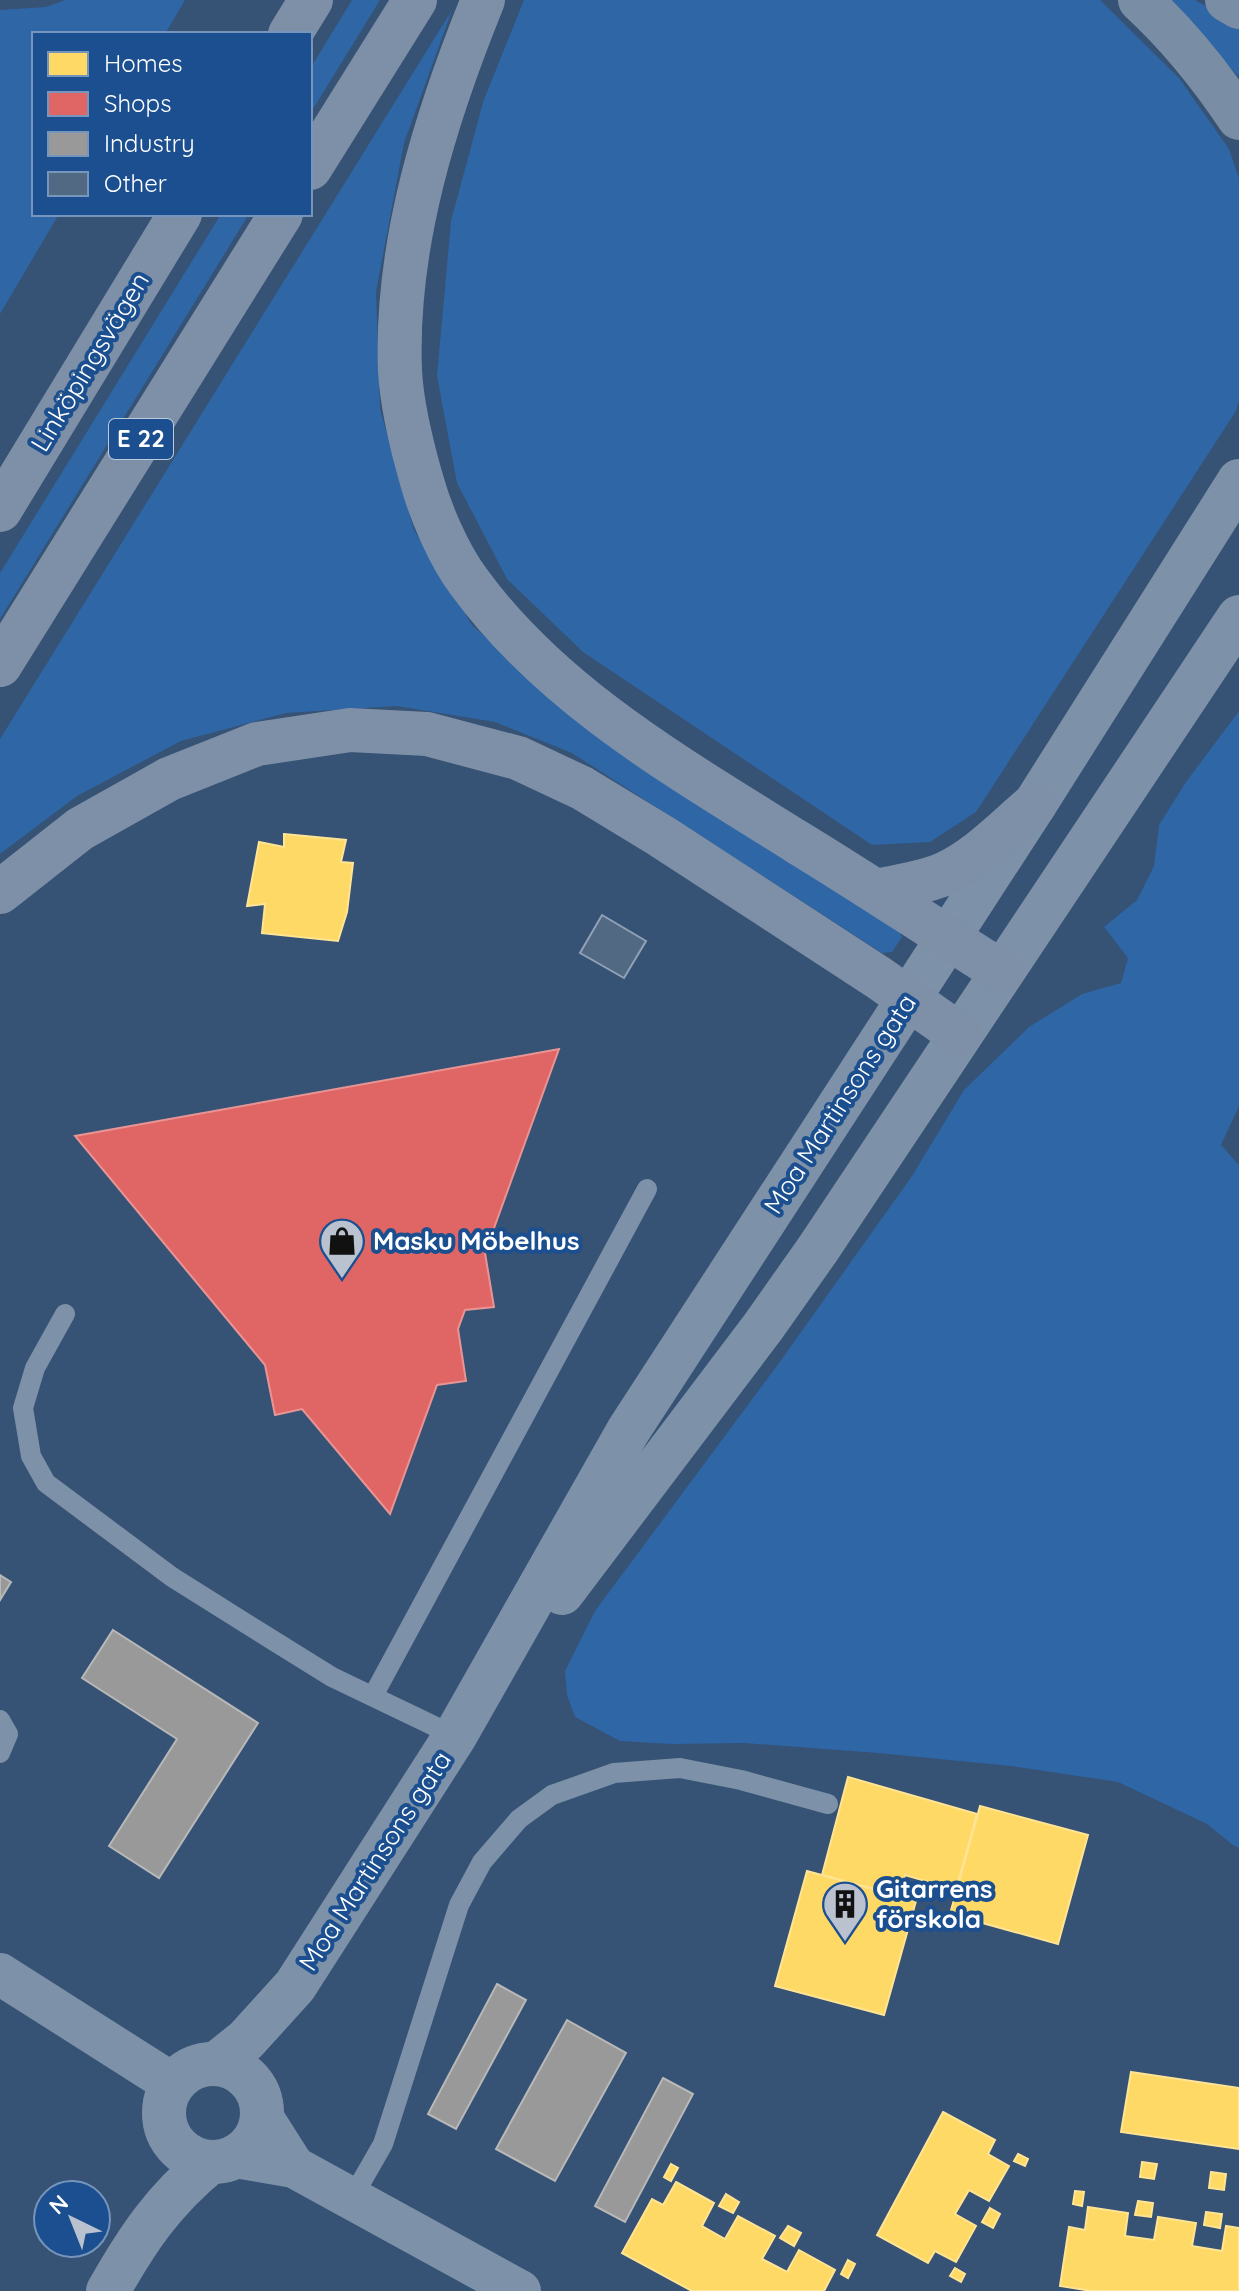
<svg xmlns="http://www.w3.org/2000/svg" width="1239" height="2291" viewBox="0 0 1239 2291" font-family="Quicksand,sans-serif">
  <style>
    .green { fill: #2f66a5 }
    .homes { fill: #ffd966; stroke: #ffe494; stroke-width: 2 }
    .shops { fill: #e06666; stroke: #e99494; stroke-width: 2 }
    .industry { fill: #999; stroke: #b8b8b8; stroke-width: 2 }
    .building { fill: #526984; stroke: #92a2b6; stroke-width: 2 }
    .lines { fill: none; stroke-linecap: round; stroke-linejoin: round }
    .service { stroke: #7d92a8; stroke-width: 20 }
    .minor { stroke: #7d92a8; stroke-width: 42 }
    .tertiary { stroke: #7d92a8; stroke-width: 44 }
    .secondary { stroke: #798da4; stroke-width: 44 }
    .trunk { stroke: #7e90a7; stroke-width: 44 }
    .labels { text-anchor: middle; stroke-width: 8; stroke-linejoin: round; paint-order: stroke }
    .shield { fill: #1b4f8f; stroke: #bbcadd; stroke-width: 2 }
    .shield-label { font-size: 24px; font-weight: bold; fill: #fff }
    .street-label { font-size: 26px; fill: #fff; stroke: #1b4f8f }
    .poi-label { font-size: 26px; font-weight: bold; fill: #fff; stroke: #1b4f8f; text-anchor: start }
  </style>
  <rect width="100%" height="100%" fill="#365274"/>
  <g class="green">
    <polygon points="65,0 185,0 165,34 34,34 34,214 59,214 0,314 0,10 46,7"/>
    <polygon points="352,0 380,0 310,114 310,69"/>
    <polygon points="524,0 1100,0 1179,78 1229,149 1239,178 1239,401 1236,411 976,812 930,842 872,845 583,652 507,579 457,483 437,376 451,221 483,102"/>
    <polygon points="1166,0 1195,0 1239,25 1239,77"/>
    <polygon points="452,10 404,143 376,292 380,409 414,530 472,625 563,706 897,927 902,937 892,952 882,953 572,753 495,722 397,706 286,713 181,741 77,796 0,854 0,739"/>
    <polygon points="221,214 249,214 0,619 0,573"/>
    <polygon points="1239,711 1239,1106 1221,1145 1239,1165 1239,1848 1233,1845 1207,1824 1118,1782 1011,1766 878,1753 744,1743 672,1744 620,1741 575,1717 567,1695 565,1671 595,1611 779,1363 912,1176 964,1090 1029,1027 1082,994 1121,983 1128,958 1104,927 1137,900 1154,866 1159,825 1186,782"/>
  </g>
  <g class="homes">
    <polygon points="284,834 346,840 341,862 353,863 347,912 338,941 262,933 265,904 247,906 259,842 284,847"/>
    <polygon points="848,1777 977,1814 956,1890 905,1875 900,1896 822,1875"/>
    <polygon points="980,1806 1088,1835 1058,1944 950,1914"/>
    <polygon points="807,1871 916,1901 884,2015 775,1986"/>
    <polygon points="1131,2072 1239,2088 1239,2149 1121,2132"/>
    <polygon points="943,2112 995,2140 988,2154 1009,2166 989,2201 969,2190 955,2214 976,2226 956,2262 935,2251 928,2263 877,2235"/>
    <polygon points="1018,2154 1028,2159 1025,2166 1014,2161"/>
    <polygon points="1142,2162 1157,2164 1154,2179 1140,2177"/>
    <polygon points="671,2164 678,2168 671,2181 664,2177"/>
    <polygon points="1211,2172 1226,2174 1224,2190 1209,2188"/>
    <polygon points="676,2182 714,2203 702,2226 725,2239 738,2216 775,2236 762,2259 787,2272 799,2250 835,2270 824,2291 692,2291 622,2253 652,2199 663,2205"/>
    <polygon points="1075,2191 1084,2192 1082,2206 1073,2204"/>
    <polygon points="726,2194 739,2202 733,2213 719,2206"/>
    <polygon points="1138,2201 1153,2203 1151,2217 1135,2215"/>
    <polygon points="1088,2207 1128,2213 1125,2236 1154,2240 1158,2217 1196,2223 1192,2246 1222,2251 1226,2226 1239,2228 1239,2291 1092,2291 1060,2286 1069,2227 1085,2230"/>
    <polygon points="990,2208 1000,2214 993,2228 982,2222"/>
    <polygon points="1206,2212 1222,2214 1220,2228 1204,2225"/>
    <polygon points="788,2226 801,2233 794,2246 780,2238"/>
    <polygon points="848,2260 855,2264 848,2278 841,2274"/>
    <polygon points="955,2268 965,2274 961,2282 950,2276"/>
  </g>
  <polygon class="shops" points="559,1049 485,1253 494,1307 465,1310 458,1329 466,1381 437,1385 390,1514 302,1409 275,1415 265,1365 75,1136"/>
  <g class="industry">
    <polygon points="0,1575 11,1582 0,1600"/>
    <polygon points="113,1630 258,1723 159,1878 109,1846 177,1739 82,1678"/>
    <polygon points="497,1984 526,2000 456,2129 428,2114"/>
    <polygon points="567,2020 626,2053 555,2181 496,2149"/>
    <polygon points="663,2078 693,2094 625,2222 595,2206"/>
  </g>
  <polygon class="building" points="602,915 646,941 624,978 580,953"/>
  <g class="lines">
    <g class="service">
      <polyline points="65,1314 35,1368 23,1408 31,1456 46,1483 172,1577 266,1636 332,1677 455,1736"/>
      <polyline points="373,1696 647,1189"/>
      <polyline points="0,1720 8,1734 0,1753"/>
      <polyline points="352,2198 383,2144 459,1905 482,1862 519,1819 552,1795 614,1773 680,1768 741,1780 828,1804"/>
    </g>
    <g class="minor">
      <polyline points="0,1974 173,2084"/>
      <polyline points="261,2115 294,2167"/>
      <polyline points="235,2157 294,2167 520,2291"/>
    </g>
    <g class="tertiary">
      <polyline points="562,1593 763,1327 818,1249 1239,617"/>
      <polyline points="216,2064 246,2040 295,1986 455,1736 628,1431 1035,804 1239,481"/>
      <circle cx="213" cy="2113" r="49"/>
      <path d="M108,2291C138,2238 163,2201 210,2162"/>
    </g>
    <g class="secondary">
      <path d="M1140,0C1178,35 1211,76 1239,118"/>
      <polyline points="1227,0 1239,7"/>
    </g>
    <g class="trunk">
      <path d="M483,0C436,116 395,244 400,371C402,407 411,443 421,478C430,511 448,554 469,582C552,696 679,768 797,842C866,884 933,929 1002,972"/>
      <polyline points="290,34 311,0"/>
      <polyline points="310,168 415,0"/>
      <polyline points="0,510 180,214"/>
      <polyline points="0,665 281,214"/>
      <path d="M876,891C899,886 923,883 944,874C979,858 1006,828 1035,804"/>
      <polyline points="0,892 80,829 169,779 257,744 350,730 427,734 518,758 582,788 661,836 879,978 960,1035"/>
    </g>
  </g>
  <defs>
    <g id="shop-pin" transform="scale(2.3)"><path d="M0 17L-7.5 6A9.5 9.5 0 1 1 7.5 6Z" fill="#b9c2ce" stroke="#1b4f8f"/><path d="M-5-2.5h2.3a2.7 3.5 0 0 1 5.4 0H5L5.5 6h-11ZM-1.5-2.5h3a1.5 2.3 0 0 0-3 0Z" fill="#111"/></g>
    <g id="building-pin" transform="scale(2.3)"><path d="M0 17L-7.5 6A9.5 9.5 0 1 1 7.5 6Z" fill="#b9c2ce" stroke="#1b4f8f"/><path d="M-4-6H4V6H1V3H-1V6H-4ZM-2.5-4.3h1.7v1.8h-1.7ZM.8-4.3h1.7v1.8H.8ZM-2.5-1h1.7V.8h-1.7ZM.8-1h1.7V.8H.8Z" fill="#111"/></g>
  </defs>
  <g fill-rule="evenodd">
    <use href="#shop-pin" x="342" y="1241"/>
    <use href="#building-pin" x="845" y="1904"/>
  </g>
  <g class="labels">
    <rect class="shield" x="109" y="419" width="64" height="40" rx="6"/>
    <g class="shield-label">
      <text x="141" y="447">E 22</text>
    </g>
    <g class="street-label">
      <text transform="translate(90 362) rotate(-59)" y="9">Linköpingsvägen</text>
      <text transform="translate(840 1104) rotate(-57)" y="9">Moa Martinsons gata</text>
      <text transform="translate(375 1861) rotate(-57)" y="9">Moa Martinsons gata</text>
    </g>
    <g class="poi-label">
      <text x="373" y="1250">Masku Möbelhus</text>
      <text x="876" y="1898">Gitarrens<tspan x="876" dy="30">förskola</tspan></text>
    </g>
  </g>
  <rect x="32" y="32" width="280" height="184" fill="#1b4f8f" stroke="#7695bc" stroke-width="2"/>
  <rect x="48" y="52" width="40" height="24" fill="#ffd966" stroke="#7695bc" stroke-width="2"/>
  <text x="104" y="72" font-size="24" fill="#ffffff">Homes</text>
  <rect x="48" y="92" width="40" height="24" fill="#e06666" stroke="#7695bc" stroke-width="2"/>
  <text x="104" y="112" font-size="24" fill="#ffffff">Shops</text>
  <rect x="48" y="132" width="40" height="24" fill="#999999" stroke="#7695bc" stroke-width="2"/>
  <text x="104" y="152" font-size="24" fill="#ffffff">Industry</text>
  <rect x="48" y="172" width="40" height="24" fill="#526984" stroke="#7695bc" stroke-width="2"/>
  <text x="104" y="192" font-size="24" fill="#ffffff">Other</text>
  <g transform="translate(72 2219) rotate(317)"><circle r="38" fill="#1b4f8f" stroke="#7695bc" stroke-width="2"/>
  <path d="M0-6L14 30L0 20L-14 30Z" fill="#b9c2ce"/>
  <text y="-12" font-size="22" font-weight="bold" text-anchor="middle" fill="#ffffff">N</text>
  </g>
</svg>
